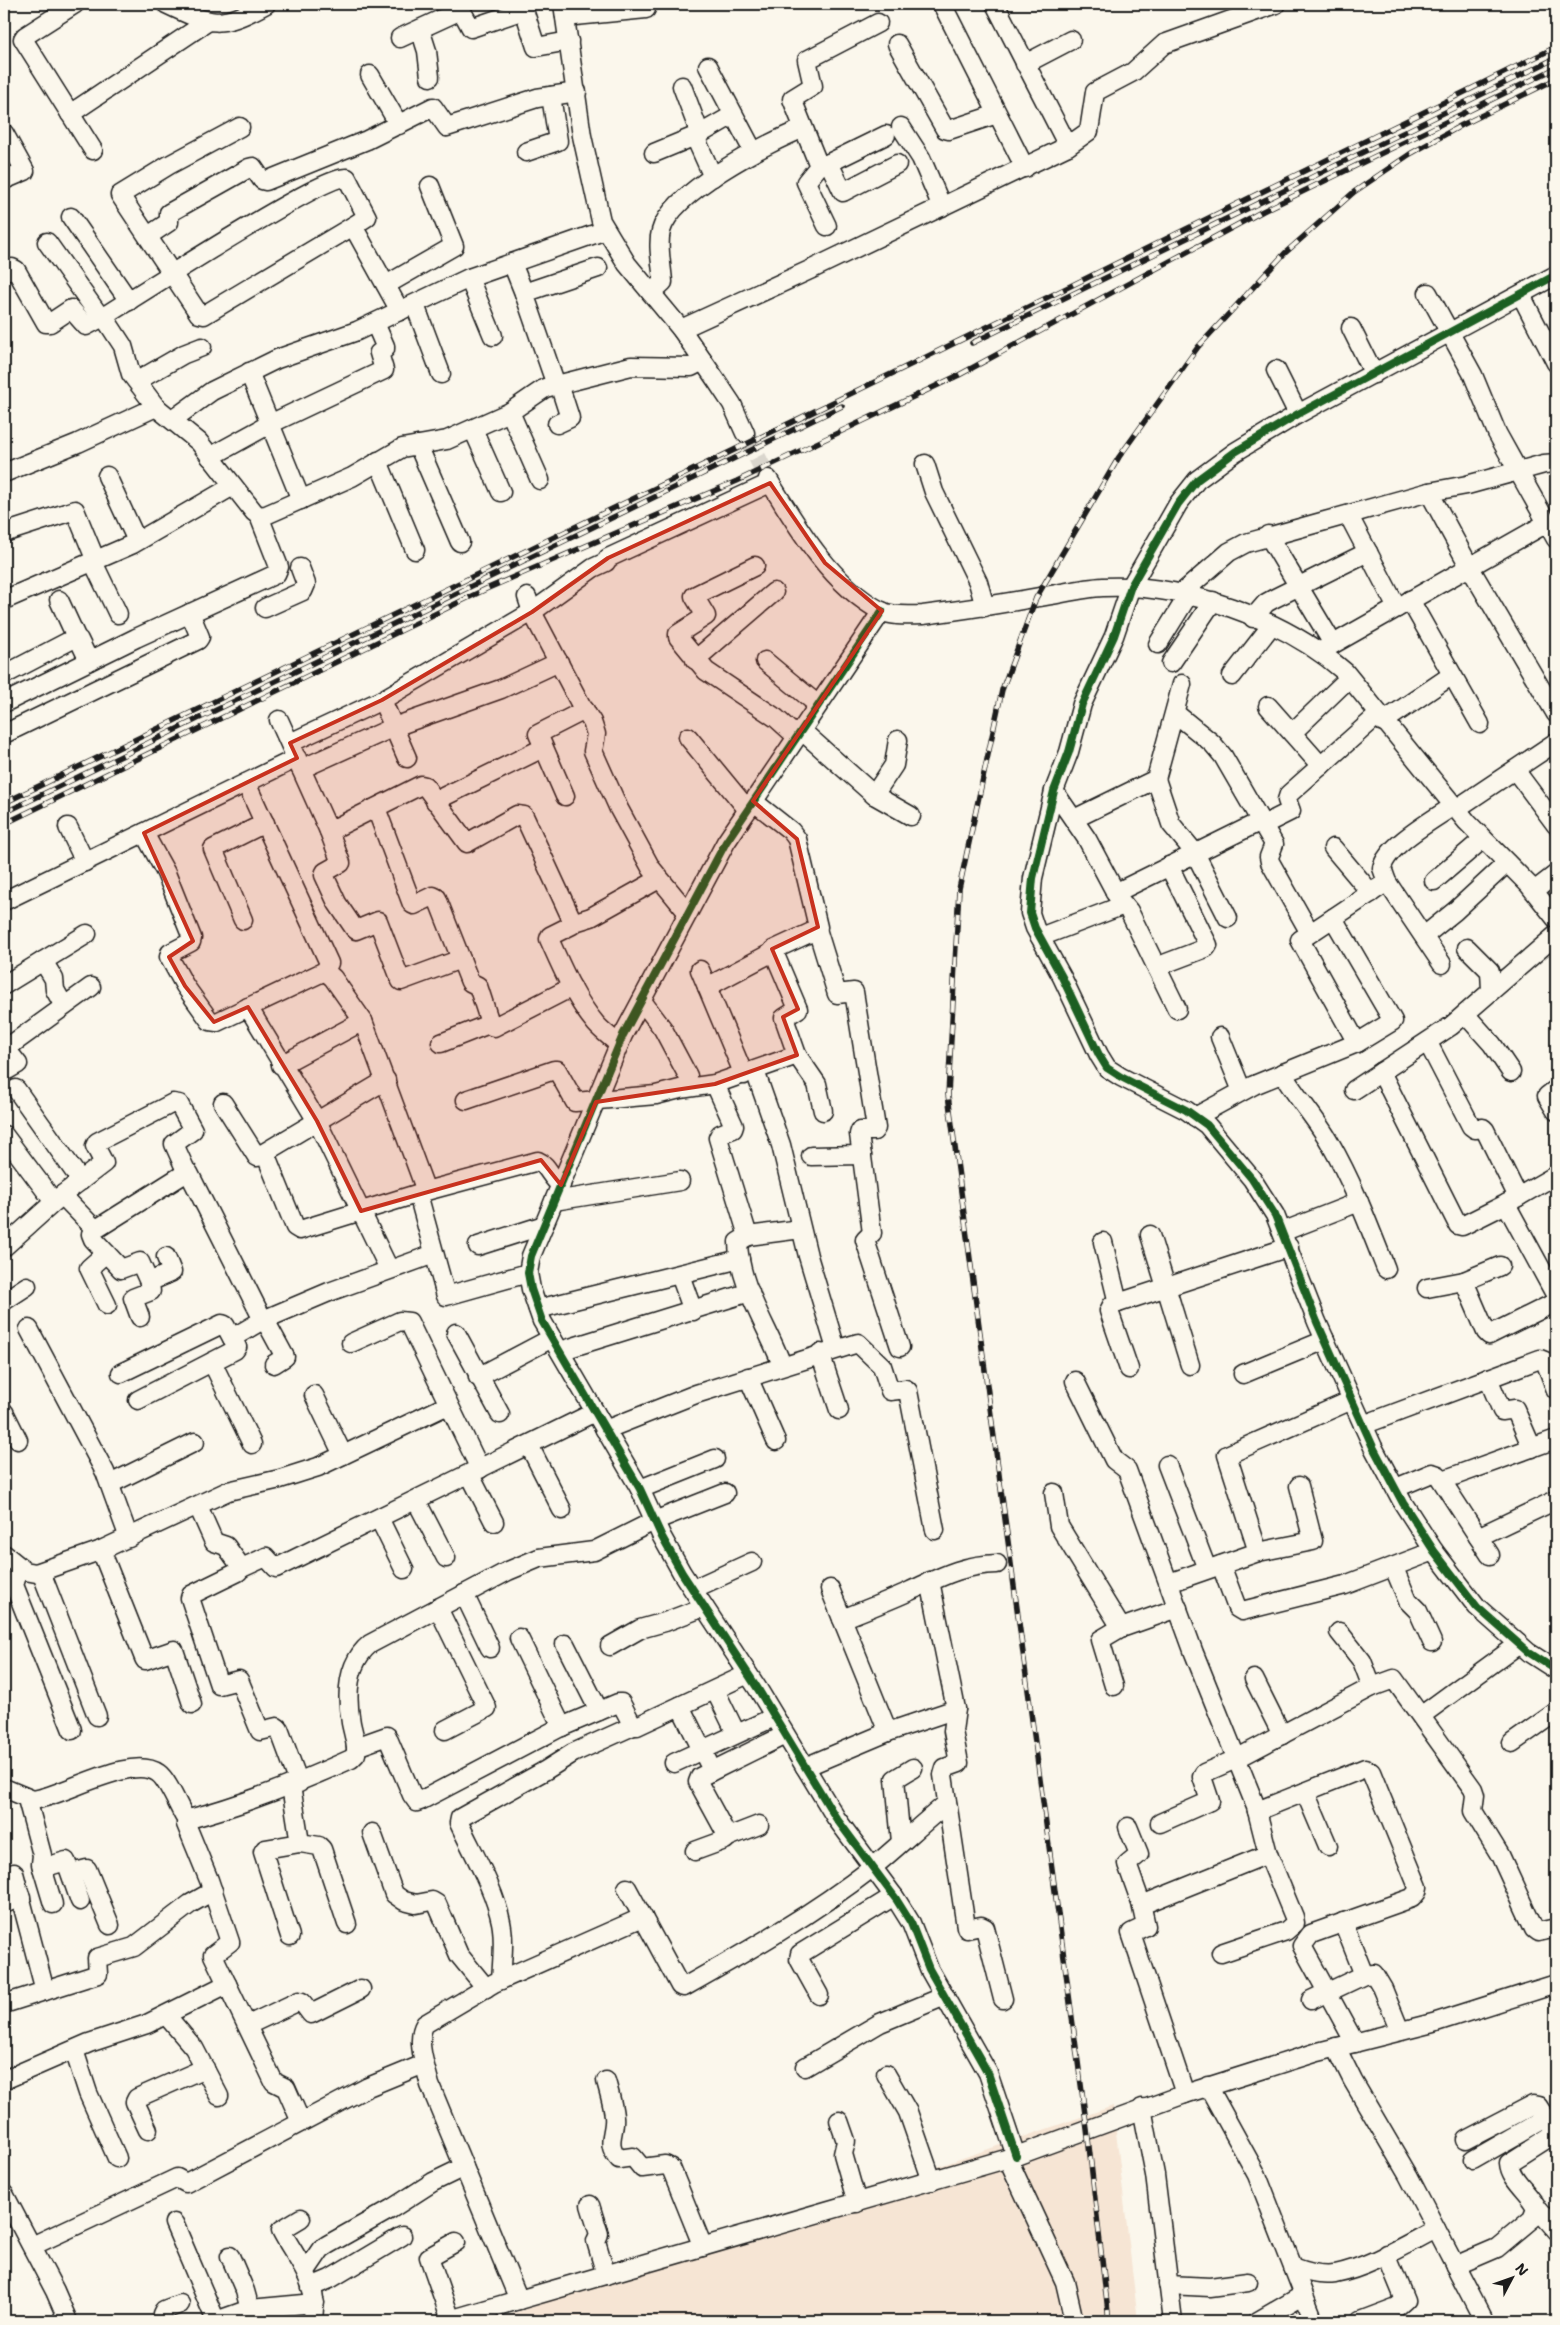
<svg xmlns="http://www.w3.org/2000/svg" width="1560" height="2325" viewBox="0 0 1560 2325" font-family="'Shantell Sans',sans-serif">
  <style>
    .built { fill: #f6e5d4 }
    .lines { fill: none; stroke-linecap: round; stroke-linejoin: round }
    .minor-tunnel { stroke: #dad6cd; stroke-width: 18; stroke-dasharray: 18 9; stroke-linecap: butt }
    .minor-casing { stroke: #1c1c1c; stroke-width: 21 }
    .minor { stroke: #fbf7ec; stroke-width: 18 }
    .rail-casing { stroke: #1c1c1c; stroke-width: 5.5 }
    .rail { stroke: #fbf7ec; stroke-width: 4; stroke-dasharray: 11; stroke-linecap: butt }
    .cycleway-casing { stroke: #fbf7ec; stroke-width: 11 }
    .cycleway { stroke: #1b5e20; stroke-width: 8 }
    .marked { fill: #c8321e; fill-opacity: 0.2; stroke: #c8321e; stroke-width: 4; stroke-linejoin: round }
  </style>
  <rect width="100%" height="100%" fill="#fbf7ec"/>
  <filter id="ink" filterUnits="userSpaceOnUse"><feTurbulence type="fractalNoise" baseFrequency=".02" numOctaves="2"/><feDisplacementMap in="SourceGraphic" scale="10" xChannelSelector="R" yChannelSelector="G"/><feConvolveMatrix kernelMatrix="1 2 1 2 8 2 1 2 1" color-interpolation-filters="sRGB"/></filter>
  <g filter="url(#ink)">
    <polygon class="built" points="1113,2106 1138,2321 491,2321"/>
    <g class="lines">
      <polyline class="minor-tunnel" points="745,433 768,479"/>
      <g class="minor-casing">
        <g id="minor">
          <polyline points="75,4 25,36 23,39 93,150"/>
          <path d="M166,4C212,26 220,29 266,4"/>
          <polyline points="458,4 471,28 521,11 525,13 536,47 569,41"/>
          <polyline points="563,4 582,136 601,221 627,264 681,329 716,380 732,404 745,433"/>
          <polyline points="942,4 1025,168"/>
          <polyline points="995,4 1068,146"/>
          <polyline points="565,17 646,9"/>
          <polyline points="420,29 427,51 430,77"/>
          <polyline points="400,38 461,10"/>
          <polyline points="897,44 945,129 949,130 997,114"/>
          <polyline points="1025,64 1071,40"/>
          <polyline points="708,66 753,151"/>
          <polyline points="370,75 399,125"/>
          <polyline points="682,86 700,134"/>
          <polyline points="70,114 207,22"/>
          <polyline points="240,127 169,165 120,195 199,314 204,315 353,226 400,311"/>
          <polyline points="901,127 921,158 942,207"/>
          <polyline points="4,133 25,171 4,180"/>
          <polyline points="695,137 713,177"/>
          <polyline points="526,152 558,141 551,96"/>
          <polyline points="654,153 700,134 733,115"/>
          <polyline points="829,163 886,135"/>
          <polyline points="819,166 829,163 843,192 897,164"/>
          <polyline points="71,217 129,301"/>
          <polyline points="827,226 806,182 819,166 792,99 813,86 807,60 878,23"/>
          <polyline points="148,236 169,222 169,213 249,168 253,167 262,180 266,181 367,140 433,107 447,127 537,98 577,92"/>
          <polyline points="47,242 101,318 106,318"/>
          <polyline points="512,263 524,293 598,268"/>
          <polyline points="4,272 12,268 16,270 46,323 50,323 71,309 86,326 101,318"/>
          <polyline points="1556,275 1298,414 1235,452 1197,480 1178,504 1131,586 1114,636 1082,704 1069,752 1054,791 1033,878 1030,913 1035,928 1062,977 1099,1055 1107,1068 1121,1077 1186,1110 1207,1125 1252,1179 1275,1215 1317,1322 1373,1447 1403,1503 1434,1551 1477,1607 1528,1652 1556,1670"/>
          <polyline points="469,278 493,336"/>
          <polyline points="386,285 454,246 430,186"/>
          <polyline points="524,293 556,385"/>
          <path d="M651,293L663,282C662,266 657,246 661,231C671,192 767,143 802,129"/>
          <polyline points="1428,293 1473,375 1497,433 1556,539"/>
          <polyline points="1521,295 1556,363"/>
          <polyline points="415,305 441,374"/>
          <polyline points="1351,328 1374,374"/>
          <polyline points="681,329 814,268 1068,146 1089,131 1095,92 1133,72 1164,44 1276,4"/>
          <polyline points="1276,370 1298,414"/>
          <polyline points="249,372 301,500"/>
          <polyline points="137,381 184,354 202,347"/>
          <path d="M156,407L131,374L123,346L106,320V315C137,296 326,173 347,178L367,217L353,226"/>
          <polyline points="510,412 540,480"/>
          <polyline points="172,420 212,391 277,359 357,331 469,278 606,230"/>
          <polyline points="557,424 570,418 559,384"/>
          <polyline points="473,429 501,492"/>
          <polyline points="418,445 460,542"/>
          <polyline points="210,457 270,424 384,370 379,353 385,349 385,346 375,323"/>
          <polyline points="378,461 415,550"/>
          <polyline points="925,464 934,492 978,582 985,607"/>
          <polyline points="4,473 78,443 156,407 199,442 254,512 259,516 266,515 352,477 402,448 447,440 510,412 545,388 631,366 691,367 703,361"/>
          <polyline points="107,476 137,541"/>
          <path d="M768,479C796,525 831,585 881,611C893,617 910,615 923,615C962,610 1000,604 1039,597C1060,594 1082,588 1103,587C1185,583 1283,618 1345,672L1467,822L1529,885L1556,919"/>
          <polyline points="1429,492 1469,566 1556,714"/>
          <polyline points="1349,516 1397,608"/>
          <polyline points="4,533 75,510 96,561"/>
          <polyline points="1268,535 1333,644"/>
          <polyline points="93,562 118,614"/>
          <polyline points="755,566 694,596 706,616 678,634 678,637 706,671 776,718 797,737"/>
          <polyline points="1183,592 1229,552 1246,543 1429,492 1467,485 1544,464 1556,463"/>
          <polyline points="527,597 532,612 581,705 592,722 596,734 593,751 619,809 651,868 688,913"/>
          <polyline points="4,600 133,544 233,486"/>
          <polyline points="59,600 77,639"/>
          <polyline points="1410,600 1480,724"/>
          <polyline points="265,608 303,591 306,584 300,568"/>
          <polyline points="882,611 726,842 623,1035 531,1256 528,1273 531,1289 542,1321 640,1489 662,1537 682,1573 758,1689 836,1818 896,1899 911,1923 929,1969 988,2073 1016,2156"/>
          <polyline points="1253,618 1266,603 1275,598 1368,552"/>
          <polyline points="1158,644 1189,594"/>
          <polyline points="1321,651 1547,523"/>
          <polyline points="695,660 774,592"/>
          <polyline points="765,661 818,705"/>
          <polyline points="1171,663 1213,601"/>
          <polyline points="4,675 73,639 79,640 89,661"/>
          <polyline points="1232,676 1271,626"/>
          <polyline points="382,700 407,758"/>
          <polyline points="4,703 136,638 276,574 279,567 259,516"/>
          <polyline points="1268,706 1321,766"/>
          <polyline points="1175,713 1212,743 1223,756 1274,844 1269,857 1270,862 1310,933"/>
          <polyline points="279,720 329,831 341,863 325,872 324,875 337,903 354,928 356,930 378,921 401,981 461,959"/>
          <polyline points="1383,722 1452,675"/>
          <polyline points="801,730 874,795 911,816"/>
          <polyline points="1292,733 1349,678"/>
          <polyline points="4,734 198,640 200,637 190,613"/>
          <polyline points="688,737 748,810"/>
          <polyline points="290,743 382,700 532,612 593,568 606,562 608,558 770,483"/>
          <polyline points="301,769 394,727 501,689 559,662"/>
          <polyline points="1515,770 1556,825"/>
          <polyline points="1156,779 1171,824 1195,853 1228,918"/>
          <polyline points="1054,791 1087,839 1119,899 1129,911 1177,1009"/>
          <polyline points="874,795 894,765 898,740"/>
          <polyline points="565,796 538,734 585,710"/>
          <polyline points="435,801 543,748"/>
          <polyline points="376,808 412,904 414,905 433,896 437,898 470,982 478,986 491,1026 494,1027 572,987"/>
          <polyline points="1456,809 1556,742"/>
          <polyline points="1074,819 1156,779 1182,684"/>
          <polyline points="1263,825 1291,811 1287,800 1289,794 1378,715"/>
          <polyline points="68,827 85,862"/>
          <path d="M329,831L421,785L425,786L467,843L517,815L524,816L572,920V925L550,936L549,939C562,968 575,999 596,1024C603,1032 612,1038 619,1045"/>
          <polyline points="144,833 166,873 192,938 191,942 170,953 169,957 185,986 210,1021 217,1022 325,971 329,963 246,783"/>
          <polyline points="1333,848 1371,893"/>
          <polyline points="1434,881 1483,839"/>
          <polyline points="1534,891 1556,874"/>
          <polyline points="1115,893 1261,821"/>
          <polyline points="4,901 297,758"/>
          <polyline points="243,920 213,849 265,823"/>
          <polyline points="572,923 591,917 659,879"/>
          <polyline points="817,929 837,994 854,992 876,1128 874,1131 860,1131 859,1134 872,1233 865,1240 900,1347"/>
          <polyline points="1424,936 1455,911 1507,863"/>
          <polyline points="1040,937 1124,905"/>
          <polyline points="1467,948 1490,971 1491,990"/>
          <polyline points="43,961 54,979 55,990 64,1006"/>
          <path d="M1442,964L1387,882L1382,868C1387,845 1435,819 1453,806"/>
          <polyline points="1156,967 1206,948 1208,945 1169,866"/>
          <polyline points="700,970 744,1075"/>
          <polyline points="325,971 333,978 363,1021"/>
          <polyline points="4,985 87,934"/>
          <polyline points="707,987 773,952"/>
          <polyline points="642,1001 663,1029 688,1076"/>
          <polyline points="248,1007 317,1121 389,1269"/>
          <polyline points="1465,1014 1492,1044 1511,1072"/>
          <polyline points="1220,1037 1242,1091"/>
          <polyline points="441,1043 489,1024"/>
          <polyline points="1357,1043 1300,940 1387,882"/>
          <polyline points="1428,1043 1471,1126 1475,1129 1483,1128 1485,1130 1518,1197"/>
          <polyline points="797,1055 817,1084 823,1111"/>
          <polyline points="281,1065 363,1021 426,1191"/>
          <polyline points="755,1071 781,1145 808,1256 836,1349"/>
          <polyline points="4,1072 18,1064 7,1050 8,1047 91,987"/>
          <polyline points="1381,1072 1458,1225 1462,1226 1504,1205 1556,1175"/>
          <path d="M1282,1073C1296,1097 1316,1118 1330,1143C1353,1183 1369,1226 1386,1269"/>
          <path d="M715,1084L734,1126L733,1129L720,1134L718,1138L748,1236L738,1242C739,1286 767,1325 782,1365"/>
          <polyline points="16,1089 81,1181"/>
          <polyline points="1556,1089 1547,1096 1556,1111"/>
          <polyline points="1354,1090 1451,1026 1556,935"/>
          <polyline points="466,1100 554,1070 557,1070 575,1102 656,1095 680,1089 715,1084 797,1055 784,1018 798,1009 773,950 814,931 818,927 797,839 791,831 753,801"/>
          <polyline points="223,1103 257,1157 386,1080"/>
          <polyline points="1195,1117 1254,1085 1357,1043 1393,1021 1333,918"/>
          <polyline points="4,1135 54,1202"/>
          <path d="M265,1153L295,1227L300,1230L426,1191L538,1161C548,1165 551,1179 561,1185"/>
          <polyline points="811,1156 862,1155"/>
          <polyline points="418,1194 446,1296 528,1273"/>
          <polyline points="62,1195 91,1225 98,1228 184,1174 189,1173 263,1320 329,1292 434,1254"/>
          <polyline points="554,1201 680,1181"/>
          <polyline points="1506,1204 1556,1296"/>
          <polyline points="95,1227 91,1234 93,1239 121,1269 140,1262 149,1282 172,1272 166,1257"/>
          <polyline points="1282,1232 1359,1202"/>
          <polyline points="1150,1235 1190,1365"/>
          <polyline points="748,1236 801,1229"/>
          <polyline points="1103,1242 1118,1303"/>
          <polyline points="478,1246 544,1225"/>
          <polyline points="4,1247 62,1195 104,1163 95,1146 97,1142 173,1103 179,1104 193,1130 174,1144 187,1173"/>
          <polyline points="106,1253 89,1268 107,1305"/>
          <polyline points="680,1275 693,1311"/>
          <polyline points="1464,1281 1500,1266"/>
          <polyline points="1427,1288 1464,1281 1486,1332 1489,1335 1556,1302"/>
          <polyline points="4,1301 27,1286"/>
          <polyline points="538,1309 740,1259"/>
          <polyline points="140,1317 133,1298 151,1291 149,1282"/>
          <polyline points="265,1320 285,1357 274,1364"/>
          <polyline points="29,1329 105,1472 129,1538"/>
          <polyline points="456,1333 500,1414"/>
          <polyline points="351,1343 400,1321 409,1322 480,1469"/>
          <polyline points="560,1351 750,1292"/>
          <polyline points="820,1353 839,1410"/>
          <polyline points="212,1362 252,1444"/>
          <polyline points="1129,1369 1109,1311 1112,1305 1289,1247"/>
          <polyline points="121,1373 222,1324 225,1325 232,1338 263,1320"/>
          <polyline points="1243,1374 1325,1340"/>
          <polyline points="478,1377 552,1338"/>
          <polyline points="748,1377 776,1441"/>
          <polyline points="1488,1378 1502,1411 1515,1409 1532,1448"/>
          <polyline points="1075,1381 1114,1460 1127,1470 1194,1653 1256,1807 1268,1854 1294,1917 1295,1923 1286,1931 1221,1953"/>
          <polyline points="314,1395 343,1455"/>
          <polyline points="138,1400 235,1350 237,1347 232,1338"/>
          <polyline points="4,1412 18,1440"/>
          <polyline points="1363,1425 1540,1359 1545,1361 1556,1390"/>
          <polyline points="605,1430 696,1394 858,1343 882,1366 890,1391 906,1389 908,1391 935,1530"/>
          <polyline points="529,1445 562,1510"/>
          <polyline points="1167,1465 1207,1569"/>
          <polyline points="470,1475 494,1522"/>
          <polyline points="1443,1480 1556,1439"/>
          <polyline points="110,1484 195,1442"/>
          <polyline points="1396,1488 1432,1473 1438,1475 1490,1555"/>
          <polyline points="640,1489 715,1459"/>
          <polyline points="1054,1493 1059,1526 1120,1626 1124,1627 1178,1608"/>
          <polyline points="416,1500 446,1558"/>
          <polyline points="198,1506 214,1542 226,1546 239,1564 244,1567 266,1557 276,1568 595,1412"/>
          <polyline points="379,1518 404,1569"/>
          <polyline points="1478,1537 1556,1500"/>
          <polyline points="101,1550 144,1658 145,1660 174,1650 192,1704"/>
          <polyline points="1258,1552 1227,1455 1352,1400"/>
          <polyline points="4,1554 25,1571 36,1573 99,1551 228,1491 280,1479 318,1467 448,1405"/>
          <polyline points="1221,1565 1237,1608 1242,1611 1345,1585 1434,1551"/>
          <polyline points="243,1566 238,1572 191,1595 190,1598 219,1685 239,1680 260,1731 277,1727 279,1729 299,1783"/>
          <polyline points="20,1567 14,1585 72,1730"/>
          <polyline points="1394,1568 1408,1601 1418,1611 1432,1642"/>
          <polyline points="41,1572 97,1716"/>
          <polyline points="930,1581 956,1709 953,1731 959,1763 945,1768 943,1775 966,1927 967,1929 981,1926 985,1928 1003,1999"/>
          <polyline points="1169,1583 1258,1552 1313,1541 1299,1486"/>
          <polyline points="693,1589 752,1562"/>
          <polyline points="830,1589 888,1732"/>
          <polyline points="464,1594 490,1648"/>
          <polyline points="438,1608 487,1708 445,1730"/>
          <path d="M842,1619C865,1610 888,1601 910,1591C941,1577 962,1565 997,1564"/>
          <polyline points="1339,1632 1362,1661 1372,1687"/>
          <polyline points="519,1638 562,1727"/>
          <polyline points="565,1644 599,1711"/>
          <polyline points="610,1646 640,1629 665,1622 704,1607"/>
          <polyline points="1254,1679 1282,1735"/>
          <polyline points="1114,1686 1100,1640 1122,1627"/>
          <polyline points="715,1690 736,1733"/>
          <polyline points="680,1706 711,1768 710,1772 700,1777 698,1782 728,1837 725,1840 695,1851"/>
          <polyline points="1422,1715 1519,1644"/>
          <polyline points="1512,1743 1556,1712"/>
          <polyline points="356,1747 387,1736 412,1795 417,1802 420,1801 559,1728 618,1703 621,1703 633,1726 637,1726 748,1674"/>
          <polyline points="674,1763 774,1717"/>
          <polyline points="805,1767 888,1732 956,1709"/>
          <polyline points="710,1772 785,1735"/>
          <polyline points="291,1786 300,1843 319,1846 322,1849 347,1924"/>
          <path d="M4,1788L33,1800C64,1796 131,1754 158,1773C167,1779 178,1805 184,1816L189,1819C246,1804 298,1783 351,1759L356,1754C357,1744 353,1733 351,1723C346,1695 347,1663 370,1644L508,1571L539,1558L594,1551L654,1521L725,1493"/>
          <polyline points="1305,1792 1328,1846"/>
          <polyline points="27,1799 42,1855 41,1864 53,1904"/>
          <polyline points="1257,1811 1365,1768 1371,1772 1418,1887 1417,1892 1412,1898 1311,1934 1302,1946 1355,2043"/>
          <polyline points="187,1818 186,1824 209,1880 230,1942 213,1955 274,2082 286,2088 301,2122"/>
          <polyline points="1160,1823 1210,1801 1202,1777 1204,1773 1236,1759 1372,1687 1394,1679 1473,1789 1475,1795 1473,1811 1500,1855 1534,1929 1538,1932 1556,1928"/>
          <polyline points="1128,1827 1139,1854 1127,1864 1142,1906"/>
          <polyline points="372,1833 394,1894 404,1901 416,1904 432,1901 437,1904 459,1955 486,1988"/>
          <polyline points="728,1837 759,1825"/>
          <polyline points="901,1842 895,1779 913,1768"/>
          <polyline points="42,1868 66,1861 80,1901"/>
          <polyline points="14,1873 45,1991"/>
          <polyline points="71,1873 87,1869 110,1925"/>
          <path d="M627,1888L680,1986L684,1987C748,1951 813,1914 872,1868C897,1847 922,1824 947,1803"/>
          <polyline points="4,1904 21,1897"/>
          <polyline points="1343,1922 1364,1975"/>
          <polyline points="290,1936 263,1852 265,1849 300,1843"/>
          <path d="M501,1980C502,1961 505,1941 501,1922C494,1888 474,1855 459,1823L460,1818L546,1770L573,1753L633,1726"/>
          <polyline points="819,1995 799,1959 800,1954 894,1896"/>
          <polyline points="1311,2000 1364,1975 1374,1974 1383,1989 1400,2031"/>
          <polyline points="4,2004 98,1974 97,1958 134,1947 190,1904 213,1891"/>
          <polyline points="166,2015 194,2048 219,2096"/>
          <polyline points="248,2025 299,2001 302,2002 311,2014 361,1989"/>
          <polyline points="1336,2047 1353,2081 1408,2175 1484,2321"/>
          <polyline points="74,2050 88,2093 117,2158"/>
          <polyline points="805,2067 880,2023 945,1996"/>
          <polyline points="886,2074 908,2112 932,2181"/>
          <polyline points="4,2080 89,2043 147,2024 227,1984"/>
          <path d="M606,2081C609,2092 613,2105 614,2116C616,2133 604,2143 619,2159L633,2157L642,2168L665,2165L671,2168L703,2247"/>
          <polyline points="1208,2086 1257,2175 1314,2321"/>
          <polyline points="1185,2094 1131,1933 1146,1926 1142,1908 1144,1904 1268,1854"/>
          <polyline points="1142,2108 1155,2175 1173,2321"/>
          <polyline points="839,2121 846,2141 843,2154 857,2203"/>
          <polyline points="148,2130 135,2102 137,2098 205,2068"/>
          <polyline points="1466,2140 1533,2105 1538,2106 1556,2134"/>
          <polyline points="1008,2159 1065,2282 1074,2321"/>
          <polyline points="1473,2160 1546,2118"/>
          <polyline points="4,2194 55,2291 68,2321"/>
          <polyline points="590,2205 599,2234 596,2241 606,2275"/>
          <polyline points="1537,2208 1556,2230"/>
          <path d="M301,2218L281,2230C296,2260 322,2285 312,2321"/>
          <polyline points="174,2223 216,2321"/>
          <polyline points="32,2246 177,2178 186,2183 368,2087 424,2064"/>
          <polyline points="230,2256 245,2291 250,2309"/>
          <path d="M1455,2266L1497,2248L1533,2218L1537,2208C1531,2193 1510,2180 1509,2163L1556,2133"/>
          <path d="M1293,2267C1306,2272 1321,2276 1335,2274C1370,2267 1405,2245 1436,2229"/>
          <polyline points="306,2271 321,2249 327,2245 391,2209 433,2182 464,2167"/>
          <polyline points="1168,2285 1210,2287 1248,2282"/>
          <polyline points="311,2287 330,2279 402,2236"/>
          <path d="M519,2300L430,2085C426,2068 415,2040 425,2024L494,1983L643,1917"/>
          <polyline points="451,2320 429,2257 456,2242"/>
          <polyline points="165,2321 162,2314 164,2310 180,2304"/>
          <polyline points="216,2321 250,2309 315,2303"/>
          <polyline points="446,2321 1016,2156 1185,2094 1318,2052 1433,2023 1556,1984"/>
          <polyline points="1258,2321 1303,2295"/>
          <polyline points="1360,2321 1397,2307 1405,2300 1386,2254"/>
        </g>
      </g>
      <use href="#minor" class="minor"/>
      <g class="rail-casing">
        <g id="rail">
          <polyline points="972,343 1556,58"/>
          <polyline points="4,803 914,363 1556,47"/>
          <polyline points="4,813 842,406"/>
          <polyline points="4,824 486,589 737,481 959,375 1263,211 1556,68"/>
          <polyline points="1109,2321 1087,2129 948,1095 959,889 1002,690 1036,598 1119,457 1198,347 1285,253 1354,192 1410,154 1462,125 1556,79"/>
        </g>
      </g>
      <use href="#rail" class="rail"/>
      <g class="cycleway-casing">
        <g id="cycleway">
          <polyline points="1556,275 1298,414 1235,452 1197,480 1178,504 1131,586 1114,636 1082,704 1069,752 1054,791 1033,878 1030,913 1035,928 1062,977 1099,1055 1107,1068 1121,1077 1186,1110 1207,1125 1252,1179 1275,1215 1317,1322 1373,1447 1403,1503 1434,1551 1477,1607 1528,1652 1556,1670"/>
          <polyline points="882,611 726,842 623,1035 531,1256 528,1273 531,1289 542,1321 640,1489 662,1537 682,1573 758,1689 836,1818 896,1899 911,1923 929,1969 988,2073 1016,2156"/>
        </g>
      </g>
      <use href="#cycleway" class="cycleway"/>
    </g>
  </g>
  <path class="marked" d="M770,483L825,563L882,611L753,801L797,839L818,927L772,949L798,1009L783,1017L797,1055L715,1084L596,1102L561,1185L541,1160L361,1211L317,1121L248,1007L214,1022L185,986L169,957L193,941L144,833L297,758L290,743L382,700L532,612L608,558Z"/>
  <rect width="1560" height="2325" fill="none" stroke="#fbf7ec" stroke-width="20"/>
  <rect x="10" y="10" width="1540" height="2305" fill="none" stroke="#1c1c1c" stroke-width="2" filter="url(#ink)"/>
  <g transform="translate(1512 2278) rotate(49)" stroke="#fbf7ec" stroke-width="4" paint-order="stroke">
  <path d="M0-4L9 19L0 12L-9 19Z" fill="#1c1c1c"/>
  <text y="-8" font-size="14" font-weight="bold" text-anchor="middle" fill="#1c1c1c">N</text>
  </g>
</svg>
